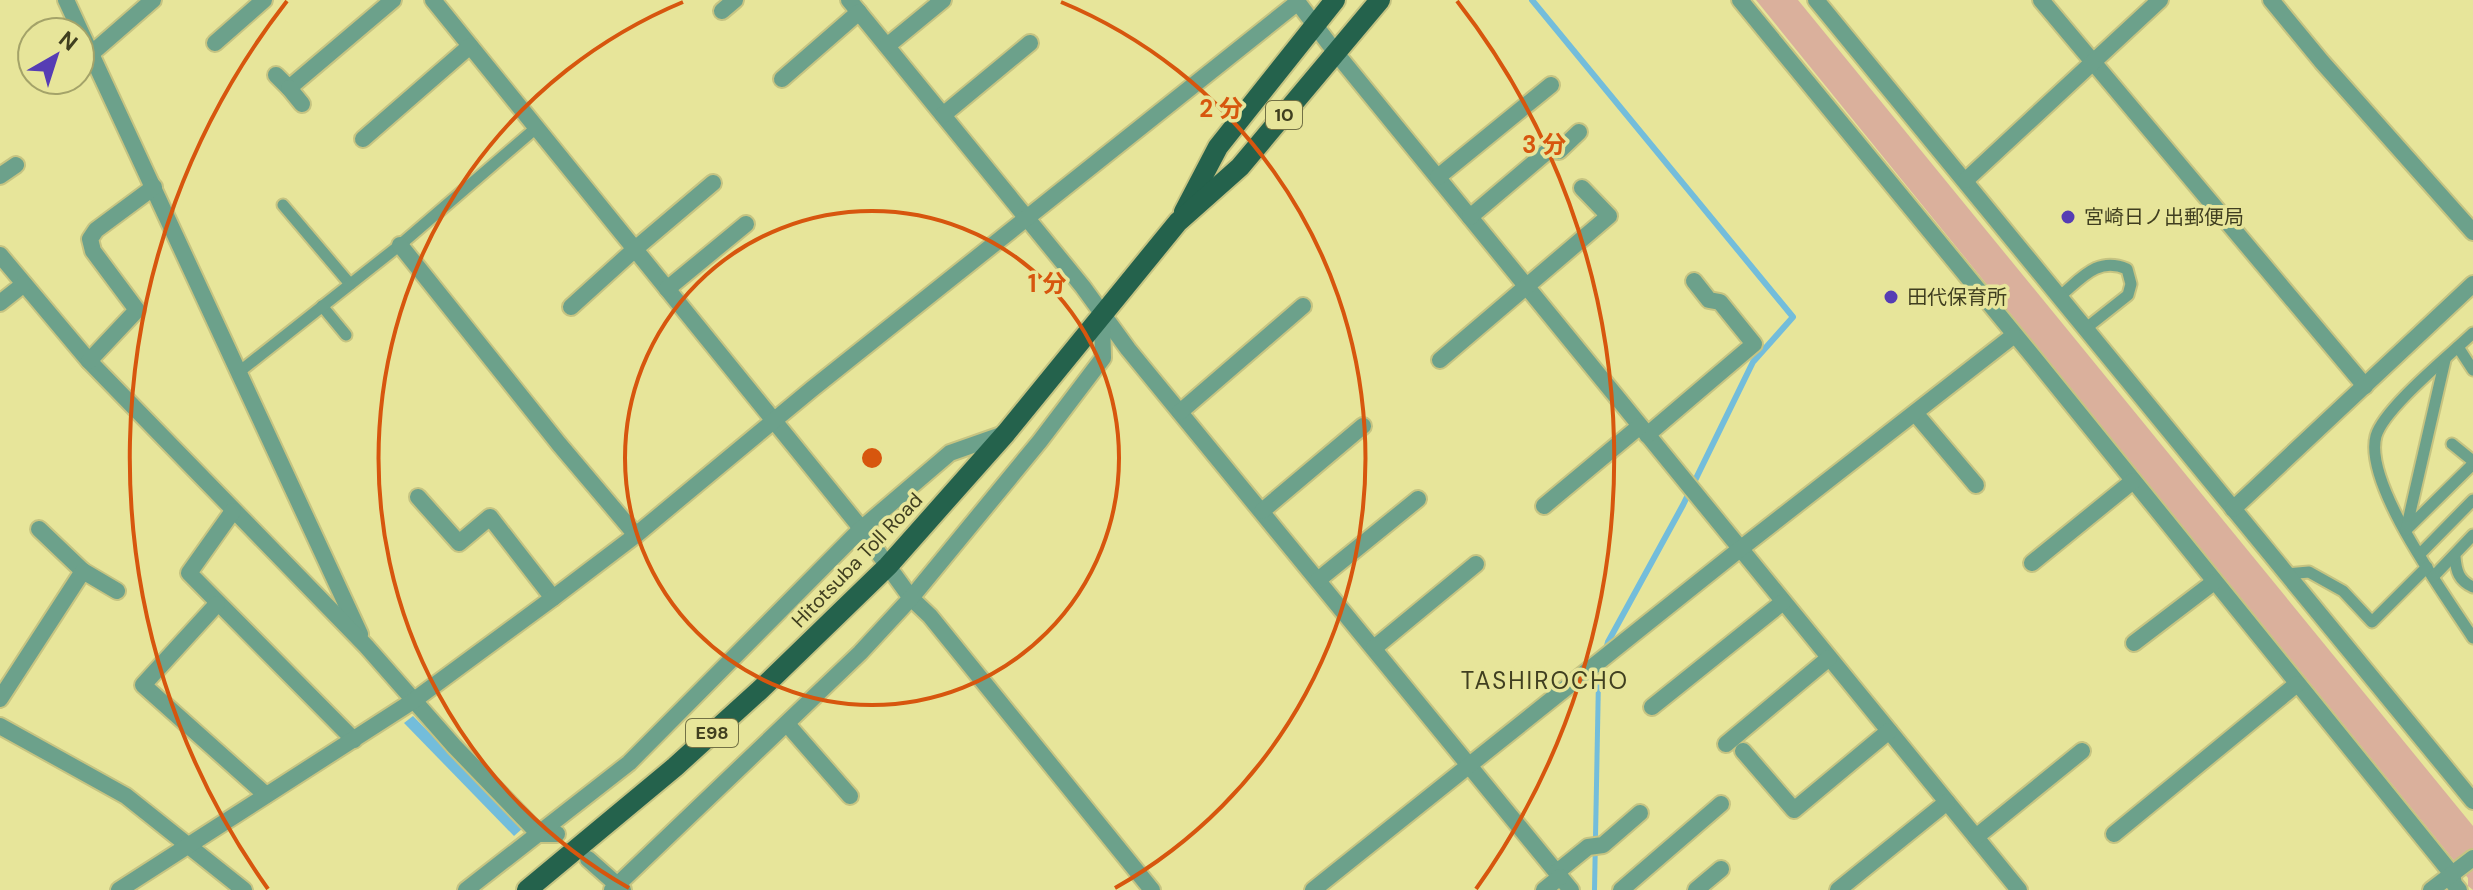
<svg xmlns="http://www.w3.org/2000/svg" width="2473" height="890" viewBox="0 0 2473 890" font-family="'DM Sans','Noto Sans JP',sans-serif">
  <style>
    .green { fill: #dab09c }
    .water { fill: #73bddb }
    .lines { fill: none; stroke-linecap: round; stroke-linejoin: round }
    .stream { stroke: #73bddb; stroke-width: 6 }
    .lane-casing { stroke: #c6c482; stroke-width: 15 }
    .street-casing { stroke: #c6c482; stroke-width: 20 }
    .primary-casing { stroke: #c6c482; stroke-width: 24 }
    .lane { stroke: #6ca18b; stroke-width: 11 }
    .street { stroke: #6ca18b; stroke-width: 16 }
    .primary { stroke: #24624c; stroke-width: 20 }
    .ring { fill: none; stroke: #d7560e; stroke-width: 4 }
    .poi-dot { fill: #563db4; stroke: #e7e59a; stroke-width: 3 }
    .labels { text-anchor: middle; stroke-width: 7; stroke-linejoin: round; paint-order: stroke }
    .shield { fill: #e7e59a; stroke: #727145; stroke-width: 2 }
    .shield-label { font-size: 18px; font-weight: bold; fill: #403f20 }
    .poi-label { font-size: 20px; fill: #403f20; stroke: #e7e59a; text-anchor: start }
    .street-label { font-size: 20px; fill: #403f20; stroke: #e7e59a }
    .quarter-label { font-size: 24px; letter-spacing: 2px; fill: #403f20; stroke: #e7e59a }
    .centre { fill: #d7560e; stroke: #e7e59a; stroke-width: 4 }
    .ring-label { font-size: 24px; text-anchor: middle; font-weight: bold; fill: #d7560e; stroke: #e7e59a; stroke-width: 7; stroke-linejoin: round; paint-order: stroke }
  </style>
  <rect width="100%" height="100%" fill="#e7e59a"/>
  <polygon class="green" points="1756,0 1798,0 2473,826 2473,890 2468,886 2468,878"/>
  <g class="water">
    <polygon points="1596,679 1601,679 1597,890 1592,890"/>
    <polygon points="413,716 523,828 514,836 404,723"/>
  </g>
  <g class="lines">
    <polyline class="stream" points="1532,0 1793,317 1753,362 1683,505 1608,642 1606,649"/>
    <g class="lane-casing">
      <g id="lane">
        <polyline points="283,205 350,284"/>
        <path d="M2059,297C2081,279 2097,256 2127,269L2131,284L2128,295L2085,329"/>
        <polyline points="322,306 346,335"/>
        <path d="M2473,333C2450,355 2384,408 2376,436C2363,484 2446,596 2473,638"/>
        <polyline points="2458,347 2473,370"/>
        <polyline points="2445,360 2406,530 2473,464"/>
        <polyline points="239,372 400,245 536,128"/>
        <polyline points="2452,444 2473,461"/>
        <polyline points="2420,554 2473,500"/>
        <path d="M2455,557C2456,571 2459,581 2473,587"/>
        <polyline points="2286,574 2309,572 2343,591 2372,622 2427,567"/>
        <polyline points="2433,577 2473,535"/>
      </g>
    </g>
    <g class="street-casing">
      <g id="street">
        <polyline points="66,0 360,634"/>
        <polyline points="433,0 856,522 911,598 930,616 1152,890"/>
        <polyline points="849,0 1083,287 1128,349 1571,890"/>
        <polyline points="1296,0 1336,53 2019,890"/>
        <polyline points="1740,0 2035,359 2452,874 2454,884 2459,890"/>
        <polyline points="1816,0 2473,801"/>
        <polyline points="2041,0 2365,386"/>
        <polyline points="2271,0 2322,62 2473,232"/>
        <polyline points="722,11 735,0"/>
        <polyline points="215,43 264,0"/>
        <polyline points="887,46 943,0"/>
        <polyline points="92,53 153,0"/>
        <polyline points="276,75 289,88 393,0"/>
        <polyline points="782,79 859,12"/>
        <polyline points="289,88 302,104"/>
        <polyline points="943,115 1030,43"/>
        <polyline points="363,139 470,46"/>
        <polyline points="0,176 16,165"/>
        <polyline points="1438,177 1551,85"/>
        <polyline points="1966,180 2160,0"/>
        <polyline points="1470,217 1549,150 1559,151 1579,132"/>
        <polyline points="400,245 559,444 636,535"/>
        <polyline points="0,255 89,361 366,646 454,746 539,834 557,834"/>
        <polyline points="667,289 746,224"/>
        <polyline points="0,303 24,284"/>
        <polyline points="571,307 635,249 713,183"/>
        <polyline points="1440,360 1609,216 1582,188"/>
        <polyline points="89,361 137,310 93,251 90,239 96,230 154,187"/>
        <polyline points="1180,412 1303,306"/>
        <polyline points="1915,413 1976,485"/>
        <polyline points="1647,435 1754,344 1720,302 1709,300 1694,281"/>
        <polyline points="418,497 459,543 490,517 553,598"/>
        <polyline points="1544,506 1640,426"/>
        <polyline points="2233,509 2473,284"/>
        <polyline points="233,511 189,573 354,740"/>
        <polyline points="1262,511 1363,426"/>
        <polyline points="39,529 83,571"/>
        <polyline points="2032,563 2133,481"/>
        <polyline points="1318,580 1418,499"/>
        <polyline points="217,604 143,685 266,795"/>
        <polyline points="2134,643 2214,582"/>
        <polyline points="1374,648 1476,564"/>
        <polyline points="0,699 83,571 117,591"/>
        <polyline points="1652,707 1783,602"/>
        <polyline points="787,724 850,796"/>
        <polyline points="0,726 126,796 244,890"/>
        <polyline points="1726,744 1829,658"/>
        <polyline points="1743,751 1794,810 1889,731"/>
        <polyline points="2114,834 2297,684"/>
        <polyline points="1976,837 2082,751"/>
        <polyline points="588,859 623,890"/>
        <polyline points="1557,872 1588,847 1603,845 1640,813"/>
        <polyline points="119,890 413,701 553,598 636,535 812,389 1298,2"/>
        <polyline points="466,890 629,763 861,529 950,453 1004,434"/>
        <polyline points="612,890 860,653 911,598 1040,441 1103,358 1102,317"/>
        <polyline points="1313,890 1740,549 2013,336"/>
        <polyline points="1544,890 1560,877"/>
        <polyline points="1621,890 1721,804"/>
        <polyline points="1696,890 1721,869"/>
        <polyline points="1838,890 1947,802"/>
        <polyline points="2431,890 2473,858"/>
      </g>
    </g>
    <g class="primary-casing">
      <g id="primary">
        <polyline points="1184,212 1218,147 1335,0"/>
        <polyline points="527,890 675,767 760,690 888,566 1006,433 1178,222 1240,167 1380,0"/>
      </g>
    </g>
    <use href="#lane" class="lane"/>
    <use href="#street" class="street"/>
    <use href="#primary" class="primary"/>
  </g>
  <g class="ring">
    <circle cx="872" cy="458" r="247"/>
    <path d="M629 888A494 494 0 0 1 683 2M1061 2A494 494 0 0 1 1115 888"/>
    <path d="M268 889A742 742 0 0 1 287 1M1457 1A742 742 0 0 1 1476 889"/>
  </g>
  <g class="poi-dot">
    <circle cx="2068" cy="217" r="8"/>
    <circle cx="1891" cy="297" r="8"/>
  </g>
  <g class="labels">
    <g class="shield">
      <rect x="1266" y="101" width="36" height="28" rx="6"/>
      <rect x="686" y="719" width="52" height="28" rx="6"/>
    </g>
    <g class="shield-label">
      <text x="1284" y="121">10</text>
      <text x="712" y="739">E98</text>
    </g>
    <g class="poi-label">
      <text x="2084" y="224">宮崎日ノ出郵便局</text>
      <text x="1907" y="304">田代保育所</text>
    </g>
    <g class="street-label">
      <text transform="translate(857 560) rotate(-46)" y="7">Hitotsuba Toll Road</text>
    </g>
    <g class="quarter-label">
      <text x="1545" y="689">TASHIROCHO</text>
    </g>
  </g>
  <circle cx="872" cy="458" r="12" class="centre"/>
  <g class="ring-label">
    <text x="1221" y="117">2 分</text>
    <text x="1544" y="153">3 分</text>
    <text x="1047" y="292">1 分</text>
  </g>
  <g transform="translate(56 56) rotate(39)"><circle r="38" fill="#e7e59a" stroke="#a4a369" stroke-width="2"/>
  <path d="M0-6L14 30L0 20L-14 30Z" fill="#563db4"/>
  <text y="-12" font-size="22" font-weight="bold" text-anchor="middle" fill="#403f20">N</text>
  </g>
</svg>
